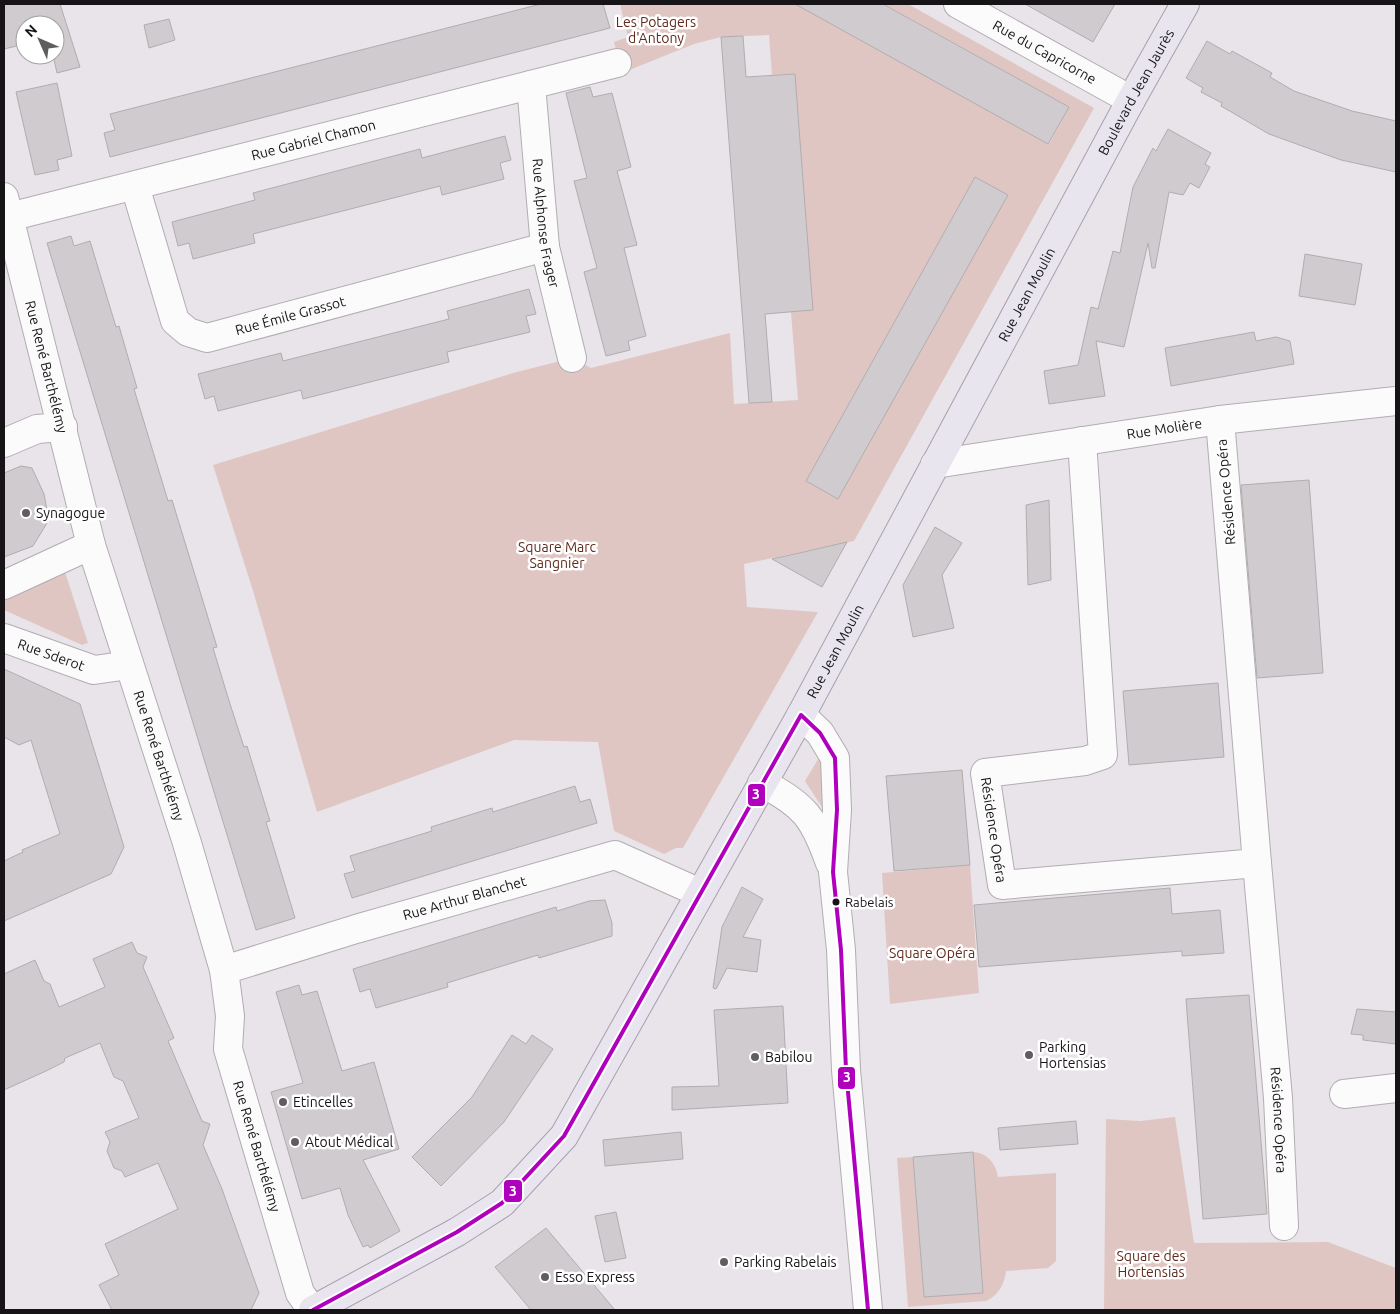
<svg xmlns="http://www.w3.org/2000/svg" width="1400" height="1314" viewBox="0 0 1400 1314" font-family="Ubuntu,sans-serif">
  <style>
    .green { fill: #e0c6c3; fill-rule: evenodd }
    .building { fill: #d0cbce; stroke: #b1acaf }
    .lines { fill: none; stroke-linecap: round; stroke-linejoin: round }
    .minor-casing { stroke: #b1adb1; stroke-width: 30 }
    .major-casing { stroke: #a89fb0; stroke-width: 30 }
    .minor { stroke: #fcfbfc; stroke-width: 28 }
    .major { stroke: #e9e5ef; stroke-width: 28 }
    .bus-1-casing { stroke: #fff; stroke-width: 8 }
    .bus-1 { stroke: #b100bd; stroke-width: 4 }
    .poi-dot { fill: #605d60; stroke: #fff; stroke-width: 2 }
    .bus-dot { fill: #171417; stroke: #fff; stroke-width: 2 }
    .labels { text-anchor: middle; stroke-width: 5; stroke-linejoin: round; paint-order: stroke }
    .bus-label { font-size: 13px; fill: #171417; stroke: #fff; text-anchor: start }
    .park-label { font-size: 14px; fill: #602b1e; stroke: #fff }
    .street-label { font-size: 14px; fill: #171417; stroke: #fff }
    .poi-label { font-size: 14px; fill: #171417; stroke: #fff; text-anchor: start }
    .line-badge { stroke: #fff; stroke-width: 2 }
    .badge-label { font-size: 14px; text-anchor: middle; font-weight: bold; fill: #fff }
  </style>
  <rect width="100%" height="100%" fill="#e9e4e9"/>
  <g class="green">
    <path d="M620,4H796L1049,144L1069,107L884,4H908L1094,108L854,541L744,564L747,607L818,612L683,848H676L664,854L614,831L598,742L514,740L317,812L254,594L213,465L513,373L572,358L591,368L730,333L734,404L798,400L791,312L812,310L795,74L772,75L769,35L721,37L694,44L622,73L614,42L628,37ZM975,177L1007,195L838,499L806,481Z"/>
    <polygon points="63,566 88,643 82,645 4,610 4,593"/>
    <polygon points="820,756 826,764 831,821 805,781"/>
    <polygon points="970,865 979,993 890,1004 882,873"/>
    <polygon points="1175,1117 1194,1243 1328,1242 1396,1268 1396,1310 1104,1310 1106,1119 1140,1121"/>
    <path d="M973,1152C988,1153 996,1164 998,1177L1056,1173V1261L1048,1268L1006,1271C1005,1283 998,1296 986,1301L908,1307L897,1158L913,1157L924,1297L983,1293Z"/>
  </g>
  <g class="building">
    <polygon points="4,4 60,4 80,67 57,73 53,55 55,55 55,25 25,25 25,44 4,49"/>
    <polygon points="541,4 603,4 610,28 110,157 104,133 115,130 110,114"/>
    <polygon points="795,4 883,4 1069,107 1048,144"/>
    <polygon points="1025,4 1115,4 1093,42"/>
    <polygon points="169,19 175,40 149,48 144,25"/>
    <polygon points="743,36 746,77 795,74 799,128 813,310 765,314 772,402 749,403 721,37"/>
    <polygon points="1207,41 1230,54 1232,51 1272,73 1270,77 1294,91 1352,111 1396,121 1396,172 1341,160 1269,134 1221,106 1222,103 1201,92 1203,88 1186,78"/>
    <polygon points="57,83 72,156 57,160 59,170 35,175 16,92"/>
    <polygon points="590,87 593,97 612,93 631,167 617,171 637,245 624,248 646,336 628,341 630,350 606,356 584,272 597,268 574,181 587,178 566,93"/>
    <polygon points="1168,129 1211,153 1205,164 1210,167 1199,188 1190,183 1183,195 1169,192 1155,268 1152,268 1148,243 1124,347 1096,341 1105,396 1049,404 1044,371 1078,365 1091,307 1098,309 1113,251 1120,253 1133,187 1153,148 1156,151"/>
    <polygon points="505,136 511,160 500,163 504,179 442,195 440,186 253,234 255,243 193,259 189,243 178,246 172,222 255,200 253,193 420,149 422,158"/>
    <polygon points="975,177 1008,195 838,499 806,481"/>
    <polygon points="71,236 74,246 90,241 116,327 119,326 137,388 134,389 168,501 172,500 217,647 213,648 230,704 244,747 247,746 270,821 266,822 295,918 256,930 47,243"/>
    <polygon points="1305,254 1362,264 1355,305 1299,296"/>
    <polygon points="529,289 536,314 526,316 530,332 447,352 449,362 303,399 301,390 218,411 214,396 205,399 198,374 281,353 283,361 449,319 447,311"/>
    <polygon points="1254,332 1256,341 1276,337 1290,341 1294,364 1171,386 1165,348"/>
    <polygon points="21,466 32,468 44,494 47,510 47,523 33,546 4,557 4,473"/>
    <polygon points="1309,480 1323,673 1257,678 1241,485"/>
    <polygon points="1049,500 1051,580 1028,585 1026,505"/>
    <polygon points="935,527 962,543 942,575 954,628 913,637 903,585"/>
    <polygon points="847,542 822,587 772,559 808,551"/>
    <polygon points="4,669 80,704 124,847 111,874 4,921 4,861 23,852 22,850 60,834 31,740 19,745 4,737"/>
    <polygon points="1218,683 1224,757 1129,765 1123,691"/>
    <polygon points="962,770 970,865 894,871 886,776"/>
    <polygon points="575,786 580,802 590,799 597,823 352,898 344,874 355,871 350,856 432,831 431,827 492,808 493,812"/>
    <polygon points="742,887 763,899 743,937 761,940 757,972 727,968 716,989 713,988 722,927"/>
    <polygon points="1170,888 1172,914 1220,910 1224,953 1182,956 1182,951 979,967 974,905"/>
    <polygon points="605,900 612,923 612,936 539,958 538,955 447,983 448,987 376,1008 370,989 360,992 353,969 556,907 557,911 589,901"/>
    <polygon points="132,942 137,953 147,957 143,967 174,1038 168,1041 202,1121 210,1124 203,1145 222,1189 259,1293 251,1310 112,1310 99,1285 119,1275 105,1244 178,1209 158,1163 125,1177 122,1171 114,1168 107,1151 110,1142 105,1132 139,1118 123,1081 114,1077 100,1043 65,1058 64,1062 46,1071 4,1090 4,974 35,960 44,981 50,984 59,1007 105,987 93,959"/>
    <polygon points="299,985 302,995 317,991 342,1071 374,1062 399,1149 363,1160 400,1231 370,1248 368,1245 363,1247 348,1215 340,1188 302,1199 271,1092 303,1083 276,992"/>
    <polygon points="1249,995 1267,1214 1203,1219 1186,999"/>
    <polygon points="783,1006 788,1103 672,1110 672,1087 719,1086 714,1010"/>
    <polygon points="1357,1009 1396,1012 1396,1044 1363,1040 1363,1035 1351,1034"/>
    <polygon points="512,1035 526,1044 532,1035 553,1049 504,1122 441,1186 412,1157 472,1097"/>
    <polygon points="1076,1121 1078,1144 1000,1150 998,1128"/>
    <polygon points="681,1132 683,1159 605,1166 603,1140"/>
    <polygon points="973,1152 983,1293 924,1297 913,1157"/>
    <polygon points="616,1212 626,1258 605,1262 595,1216"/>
    <polygon points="546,1228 615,1310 531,1310 495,1267"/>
  </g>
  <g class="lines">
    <g class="minor-casing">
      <g id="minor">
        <path id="s1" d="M958,4L1131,100"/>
        <path id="s2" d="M531,85L545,247L572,358"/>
        <path id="s3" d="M135,186L175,321L188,332L207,338L545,247"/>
        <path id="s4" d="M4,197L91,545L187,843L224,970L230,1016L228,1049L300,1293L312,1310"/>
        <path id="s5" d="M9,217L617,63"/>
        <path id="s6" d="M1082,441L1103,755L1085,761L985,773L1002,885L1257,863L1220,420"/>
        <polyline points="4,443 37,429 63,427"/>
        <path id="s7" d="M935,464L1220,420L1396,401"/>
        <polyline points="4,585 91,545"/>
        <path id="s8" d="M4,638L94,670L129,665"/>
        <polyline points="801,715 820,733 835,758 837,810 833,872 841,950 846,1070 868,1310"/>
        <path d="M762,783C805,805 814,818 830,863"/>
        <path id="s9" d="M1257,863L1278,1098L1284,1226"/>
        <path id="s10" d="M224,970L356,929L615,855L700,893"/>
        <polyline points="1344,1094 1396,1088"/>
      </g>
    </g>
    <g class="major-casing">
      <g id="major">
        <path id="s11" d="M313,1310L457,1232L502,1203L564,1136L801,715L1131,100L1185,4"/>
      </g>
    </g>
    <use href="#minor" class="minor"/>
    <use href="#major" class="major"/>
    <g class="bus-1-casing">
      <polyline id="bus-1" points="313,1310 457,1232 502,1203 564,1136 801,715 820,733 835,758 837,810 833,872 841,950 846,1070 868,1310"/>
    </g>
    <use href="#bus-1" class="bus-1"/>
  </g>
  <g class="poi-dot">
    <circle cx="26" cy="513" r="5"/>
    <circle cx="1029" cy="1055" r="5"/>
    <circle cx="755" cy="1057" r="5"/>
    <circle cx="283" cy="1102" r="5"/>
    <circle cx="295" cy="1142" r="5"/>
    <circle cx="724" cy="1262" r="5"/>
    <circle cx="545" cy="1277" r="5"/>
  </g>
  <circle class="bus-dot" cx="836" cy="902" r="4.5"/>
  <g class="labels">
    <g class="bus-label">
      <text x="845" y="907">Rabelais</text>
    </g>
    <g class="park-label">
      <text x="656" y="27">Les Potagers<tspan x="656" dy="16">d'Antony</tspan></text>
      <text x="557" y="552">Square Marc<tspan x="557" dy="16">Sangnier</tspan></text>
      <text x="932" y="958">Square Opéra</text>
      <text x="1151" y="1261">Square des<tspan x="1151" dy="16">Hortensias</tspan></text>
    </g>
    <g class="street-label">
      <text dy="5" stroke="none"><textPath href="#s1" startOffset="99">Rue du Capricorne</textPath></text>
      <text dy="5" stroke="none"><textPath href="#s11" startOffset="1499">Boulevard Jean Jaurès</textPath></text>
      <text dy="5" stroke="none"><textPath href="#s5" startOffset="314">Rue Gabriel Chamon</textPath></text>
      <text dy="5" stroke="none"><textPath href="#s2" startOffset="139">Rue Alphonse Frager</textPath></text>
      <text dy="5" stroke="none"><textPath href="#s11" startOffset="1269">Rue Jean Moulin</textPath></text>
      <text dy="5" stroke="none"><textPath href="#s3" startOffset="264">Rue Émile Grassot</textPath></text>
      <text dy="5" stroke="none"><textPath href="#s4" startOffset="175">Rue René Barthélémy</textPath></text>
      <text dy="5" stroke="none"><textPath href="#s7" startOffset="232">Rue Molière</textPath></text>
      <text transform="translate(1226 492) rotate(-95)" y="5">Résidence Opéra</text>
      <text dy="5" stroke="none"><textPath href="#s11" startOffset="864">Rue Jean Moulin</textPath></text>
      <text dy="5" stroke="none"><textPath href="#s8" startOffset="50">Rue Sderot</textPath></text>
      <text dy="5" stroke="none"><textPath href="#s4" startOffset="580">Rue René Barthélémy</textPath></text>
      <text dy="5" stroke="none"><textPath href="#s6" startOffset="492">Résidence Opéra</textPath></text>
      <text dy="5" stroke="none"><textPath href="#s10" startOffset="251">Rue Arthur Blanchet</textPath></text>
      <text dy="5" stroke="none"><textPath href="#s9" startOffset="258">Résidence Opéra</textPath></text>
      <text dy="5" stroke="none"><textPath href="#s4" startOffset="985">Rue René Barthélémy</textPath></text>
    </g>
    <g class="poi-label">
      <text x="36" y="518">Synagogue</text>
      <text x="1039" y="1052">Parking<tspan x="1039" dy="16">Hortensias</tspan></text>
      <text x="765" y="1062">Babilou</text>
      <text x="293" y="1107">Etincelles</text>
      <text x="305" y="1147">Atout Médical</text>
      <text x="734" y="1267">Parking Rabelais</text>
      <text x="555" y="1282">Esso Express</text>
    </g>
  </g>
  <g class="line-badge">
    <rect x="747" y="783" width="19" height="24" rx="5" fill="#b100bd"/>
    <rect x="837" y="1066" width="19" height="24" rx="5" fill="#b100bd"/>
    <rect x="503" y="1179" width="20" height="24" rx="5" fill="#b100bd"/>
  </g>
  <g class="badge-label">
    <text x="756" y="799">3</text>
    <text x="847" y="1082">3</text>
    <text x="513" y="1196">3</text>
  </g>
  <rect width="1400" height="1314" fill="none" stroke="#171417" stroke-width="10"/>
  <g transform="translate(40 40) rotate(315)"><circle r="24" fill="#ffffff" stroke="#a2a1a2"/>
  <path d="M0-4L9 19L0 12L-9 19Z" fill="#605d60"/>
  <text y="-8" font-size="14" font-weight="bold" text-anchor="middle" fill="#171417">N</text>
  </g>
</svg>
